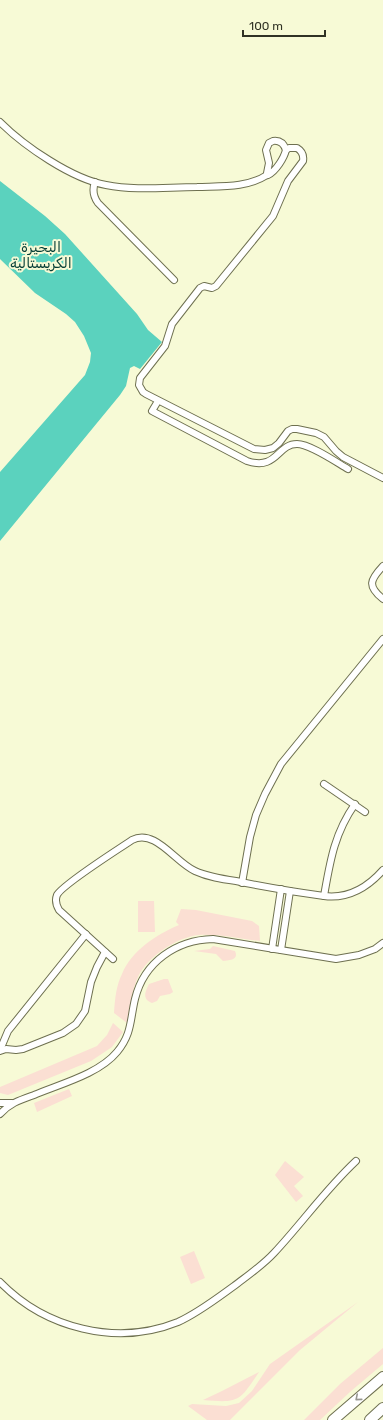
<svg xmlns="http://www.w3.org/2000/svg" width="383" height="1420" viewBox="0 0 383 1420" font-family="Rubik,Vazirmatn,sans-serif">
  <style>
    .green { fill: #fbdfd3 }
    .water { fill: #5bd2be }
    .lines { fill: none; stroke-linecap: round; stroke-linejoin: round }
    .street-casing { stroke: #6e7050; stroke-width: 8 }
    .primary-casing { stroke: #6e7050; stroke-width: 12 }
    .street { stroke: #fff; stroke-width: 6 }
    .primary { stroke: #fff; stroke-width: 10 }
    .oneway { stroke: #989892 }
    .labels { text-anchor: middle; stroke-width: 4; stroke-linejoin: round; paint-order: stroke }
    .water-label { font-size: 14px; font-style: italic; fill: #053e36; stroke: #f7fad6 }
  </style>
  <rect width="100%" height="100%" fill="#f7fad6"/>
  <g class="green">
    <polygon points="138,901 154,901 155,932 138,932"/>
    <path d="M181,909L196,910L252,921L259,926L260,941C240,939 219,934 199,935C177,937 147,957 138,977C131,992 131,1008 127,1023L114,1013C115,999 116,986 122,974C131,951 157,934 179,925L176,922Z"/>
    <path d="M213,946L235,951C239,960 230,960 223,961L216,954L194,951L210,949Z"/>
    <path d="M164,979H168L173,992L170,994L160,996L157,1001L152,1003C142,999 145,992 149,984Z"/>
    <polygon points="113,1023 123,1032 112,1047 91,1061 8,1095 0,1093 0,1087 97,1046 107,1035"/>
    <polygon points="69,1089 72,1096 37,1112 34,1103"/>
    <polygon points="285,1161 304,1177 294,1186 303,1196 296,1202 275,1175"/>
    <polygon points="194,1251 205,1278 191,1284 180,1257"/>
    <polygon points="358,1302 300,1350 230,1420 207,1420 188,1406 192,1404 226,1406 239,1403 252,1391 270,1364"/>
    <polygon points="383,1348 383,1364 351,1391 320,1420 304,1420 340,1384"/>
    <path d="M259,1372C239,1402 239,1403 203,1400L222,1391Z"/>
  </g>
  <polygon class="water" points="0,181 45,216 65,234 137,314 148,330 162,342 140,369 134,366 130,368 126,386 120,395 0,541 0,472 85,375 90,362 91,353 84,336 75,322 66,314 35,293 0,259"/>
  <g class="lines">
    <g class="street-casing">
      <g id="street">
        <path d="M0,122C24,146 72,179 106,185C135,191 167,187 197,187C221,186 247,188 267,175"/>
        <path d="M273,141C280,140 284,144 286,150C284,158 276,171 268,175L267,173L269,163L266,150L269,143Z"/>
        <path d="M286,150L289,148H297C302,151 304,155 303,161L288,181L273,216L216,286L212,288L204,286L200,288L172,324L165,346L140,378L139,385L143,392L146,394L254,449L265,450L273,448L279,443L288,431L292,429H297L316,433L324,437L336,451L343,457L383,478"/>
        <path d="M95,182C92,190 93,196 98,203L174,280"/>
        <path d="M158,401L152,411L247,461C277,471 277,444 297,444C310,444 336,462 348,469"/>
        <path d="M383,566C370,580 367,586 383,599"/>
        <polyline points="324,784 365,812"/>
        <polyline points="242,883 250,837 256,815 265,794 281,764 383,639"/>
        <path d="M324,896C330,862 334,834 355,804"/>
        <polyline points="272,949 281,889"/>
        <polyline points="281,950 290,891"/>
        <path d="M113,959L59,910C56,905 55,900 57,895C63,884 119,849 132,840C155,828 175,862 195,871C208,877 222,879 236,881C265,887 295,892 324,896C348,899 368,887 383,870"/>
        <polyline points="0,1050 8,1031 86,934"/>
        <polyline points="0,1051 6,1049 16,1050 23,1049 63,1033 76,1024 85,1011 91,982 97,967 105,952"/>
        <polyline points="0,1103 12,1103"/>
        <path d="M0,1114C10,1103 20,1100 34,1095C60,1084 99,1074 117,1052C132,1034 130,1020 135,999C144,962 176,940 213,939L336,959L359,955L375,949L383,943"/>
        <path d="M0,1282C45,1328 116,1347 178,1322C198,1313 216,1299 234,1286C247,1276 262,1266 274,1253C302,1223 326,1189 356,1161"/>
      </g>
    </g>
    <g class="primary-casing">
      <g id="primary">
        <polyline points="333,1420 383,1377"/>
        <polyline points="370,1420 383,1408"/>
      </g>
    </g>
    <use href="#street" class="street"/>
    <use href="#primary" class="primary"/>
  </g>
  <defs><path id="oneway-chevron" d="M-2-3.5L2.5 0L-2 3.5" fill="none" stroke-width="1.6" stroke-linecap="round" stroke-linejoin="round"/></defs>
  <use class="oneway" href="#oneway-chevron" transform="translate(358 1398) rotate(139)"/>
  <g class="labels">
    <g class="water-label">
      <text x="41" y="252">البحيرة<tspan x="41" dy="16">الكريستالية</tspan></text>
    </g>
  </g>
  <path d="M243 30v6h82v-6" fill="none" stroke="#303224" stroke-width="2"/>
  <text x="249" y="30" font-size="12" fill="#303224" stroke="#f7fad6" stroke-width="3" paint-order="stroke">100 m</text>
</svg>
